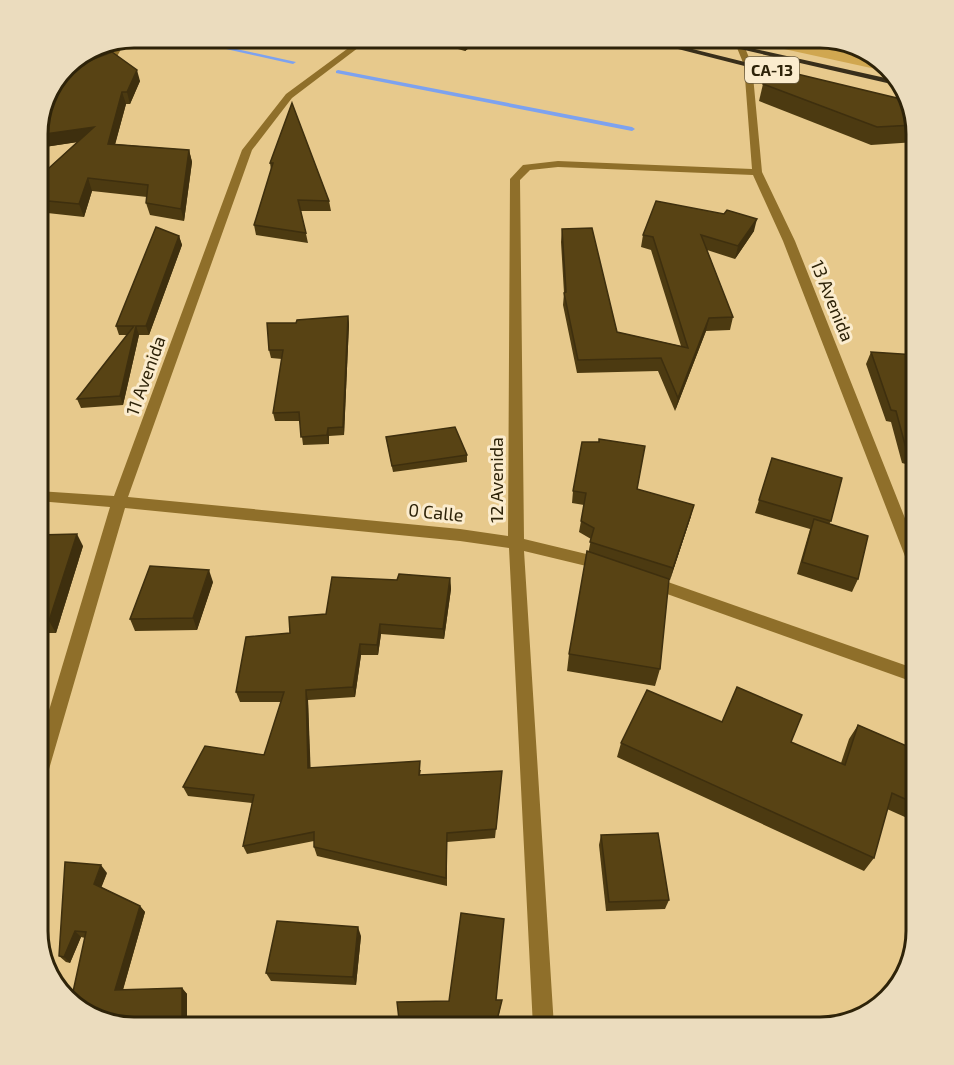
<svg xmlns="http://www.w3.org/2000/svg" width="954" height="1065" viewBox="0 0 954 1065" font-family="'Exo 2',sans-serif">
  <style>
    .green { fill: #d0a750 }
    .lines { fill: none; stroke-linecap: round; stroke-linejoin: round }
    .stream { fill: #7da2ef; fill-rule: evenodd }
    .minor { fill: #8f6f2a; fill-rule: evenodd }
    .major { fill: #382e1a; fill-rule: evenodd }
    .wall { fill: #4c3a11 }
    .shaded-wall { fill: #3e2f0e }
    .building { fill: #584314; stroke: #3e2f0e; stroke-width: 1.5 }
    .labels { text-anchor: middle; stroke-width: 6; stroke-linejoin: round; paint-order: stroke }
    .shield { fill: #fbecce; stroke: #6c5f44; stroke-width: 1.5 }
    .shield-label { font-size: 16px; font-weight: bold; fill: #2e2309 }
    .street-label { font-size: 18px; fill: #2e2309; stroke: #fbecce }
    .rim { fill: none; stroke: #2e2309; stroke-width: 3 }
  </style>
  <rect width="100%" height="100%" fill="#e7c98c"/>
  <polygon class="green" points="779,38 826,38 863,48 894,73 784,49"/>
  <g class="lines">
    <g class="stream">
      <polygon points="177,38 186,38 296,62 293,64"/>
      <polygon points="338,70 632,127 635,129 632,131 336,73 336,71"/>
    </g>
    <g class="minor">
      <polygon points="362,38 371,38 292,98 252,150 128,497 460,529 508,536 510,179 523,165 558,161 752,169 744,65 733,38 741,38 752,65 762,172 795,241 916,546 916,570 911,568 908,564 783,241 753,175 558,167 530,170 520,180 524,539 603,558 608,560 611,564 608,568 603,570 524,551 554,1027 533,1027 509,548 460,541 125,508 47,776 44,782 38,784 38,747 110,507 38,501 38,491 114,496 242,150 286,94"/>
      <path d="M126,40L114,62L98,66V62C113,56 112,46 126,40Z"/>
      <polygon points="648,575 916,669 916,683 642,585 640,581 642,577"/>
    </g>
    <g class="major">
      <polygon points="635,38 648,38 793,74 788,77"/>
      <polygon points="692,38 706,38 899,81 900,86"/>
    </g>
  </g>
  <g class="wall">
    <polygon points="425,38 482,38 465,51 426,40"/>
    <polygon points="106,54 140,81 130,104 126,104 115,144 189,150 192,162 184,221 150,215 146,203 147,197 92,191 84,217 38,212 38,178 77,142 38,148 38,127"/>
    <polygon points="763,84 905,100 916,133 916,142 871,145 759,101"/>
    <polygon points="292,103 329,201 331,211 301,211 308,243 256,235 254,225 271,170 270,163"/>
    <polygon points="562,229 617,332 681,346 651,250 641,247 643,235 754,231 735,259 707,250 733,317 730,330 706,331 675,411 658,371 577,373 563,305 564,293 561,242"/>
    <polygon points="179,236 182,245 149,335 139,335 123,405 81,408 77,399 127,335 119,335 116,326"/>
    <polygon points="348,316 349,324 344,435 329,436 329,444 303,445 300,421 275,421 273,413 282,359 271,358 269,350 296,323"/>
    <polygon points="871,352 916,355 916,467 902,463 891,422 886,421 866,364"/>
    <polygon points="386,437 467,455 467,462 393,472"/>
    <polygon points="772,458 831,521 829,524 858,579 852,592 797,574 810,529 755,513"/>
    <polygon points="637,489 691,516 670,580 668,580 660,669 655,686 567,671 569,654 591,539 579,532 584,505 572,503 573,491"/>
    <polygon points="38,535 83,546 56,633 38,633"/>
    <polygon points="450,578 451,589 444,639 381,634 378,655 361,655 355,697 308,700 310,768 421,770 420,775 502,771 495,838 447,842 447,886 317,856 314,847 314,841 247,854 243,846 252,803 188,796 183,787 264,755 281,702 240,702 236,692 290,633 326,614 397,580"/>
    <polygon points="213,582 197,630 135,631 130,619"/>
    <polygon points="722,722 791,742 841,763 849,739 858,725 916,750 916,822 887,809 874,858 864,871 617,757 621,743"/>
    <polygon points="601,835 669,900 665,909 606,911 599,845"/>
    <polygon points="107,873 101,887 140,906 145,912 123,990 182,988 187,994 133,1028 91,1017 85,938 81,937 70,963 66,962 59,956"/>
    <polygon points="361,936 356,985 271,981 266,973"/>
  </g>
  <g class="shaded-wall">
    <polygon points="465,38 482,38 465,51"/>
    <polygon points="104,49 106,56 64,73 70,62"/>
    <polygon points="137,70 140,81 130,104 127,92"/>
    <polygon points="122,92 126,104 112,156 108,144"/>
    <polygon points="94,127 98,139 38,148 38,135"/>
    <polygon points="189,150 192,162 184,221 181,209"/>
    <polygon points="88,178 92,191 84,217 79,204"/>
    <polygon points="757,219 754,231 735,259 738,246"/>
    <polygon points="179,236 182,245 149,335 146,326"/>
    <polygon points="348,316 349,324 344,435 343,427"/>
    <polygon points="709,318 706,331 675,411 678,398"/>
    <polygon points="136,326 139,335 123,405 120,396"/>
    <polygon points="328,428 329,436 329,444 327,435"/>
    <polygon points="694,505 691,516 670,580 673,568"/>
    <polygon points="77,534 83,546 56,633 49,621"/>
    <polygon points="209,570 213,582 197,630 193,618"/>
    <polygon points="450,578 451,589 444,639 443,629"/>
    <polygon points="380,624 381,634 378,655 377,645"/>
    <polygon points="360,644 361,655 355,697 353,687"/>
    <polygon points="306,690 308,700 311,778 308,768"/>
    <polygon points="101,865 107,873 100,891 94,884"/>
    <polygon points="140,906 145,912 121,996 115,990"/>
    <polygon points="358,927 361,936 356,985 353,977"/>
    <polygon points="75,931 81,937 70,963 64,957"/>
    <polygon points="182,988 187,994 187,1028 182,1028"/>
    <polygon points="502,1000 496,1028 495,1028"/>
  </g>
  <g class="building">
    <polygon points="112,52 137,70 127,92 122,92 108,144 189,150 181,209 146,203 148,185 88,178 79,204 38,200 38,178 94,127 38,135 38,127 67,69"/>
    <polygon points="768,67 905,100 914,125 877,127 763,84"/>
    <polygon points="292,103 329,201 298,200 306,233 254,225 273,163 270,163"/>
    <polygon points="656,201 724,214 727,210 757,219 738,246 701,235 733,317 709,318 678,398 661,358 578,360 564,293 566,292 562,229 592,228 617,332 688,348 653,237 643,235"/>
    <polygon points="156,227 179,236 146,326 136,326 120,396 77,399 134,326 116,326"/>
    <polygon points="348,316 343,427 328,428 327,435 301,437 299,412 273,413 283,350 269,350 267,323 296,323 297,320"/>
    <polygon points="871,352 916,355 916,454 907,452 896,411 891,410"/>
    <polygon points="455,427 467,455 392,466 386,437"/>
    <polygon points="599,439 645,446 637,489 694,505 673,568 590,542 594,528 581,521 586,493 573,491 582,442 599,442"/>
    <polygon points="772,458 842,478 831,521 759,500"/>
    <polygon points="814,519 868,536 858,579 802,562"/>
    <polygon points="77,534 49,621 38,621 38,535"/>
    <polygon points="587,551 669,579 660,669 569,654"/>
    <polygon points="150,566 209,570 193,618 130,619"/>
    <polygon points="399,574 450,578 443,629 380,624 377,645 360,644 353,687 306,690 308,768 420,761 419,775 502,771 496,829 447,833 446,878 314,847 314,832 243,846 254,795 183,787 205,746 264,755 284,692 236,692 246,637 290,633 289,617 326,614 332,577 397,580"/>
    <polygon points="737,687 802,715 791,742 845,765 858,725 916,750 916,804 892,793 874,858 621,743 647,690 722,722"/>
    <polygon points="658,833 669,900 609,902 601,835"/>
    <polygon points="65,862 101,865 94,884 140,906 115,990 182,988 182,1028 133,1028 127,1026 127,1024 122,1025 91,1017 71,1001 86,932 75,931 64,957 59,956"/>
    <polygon points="461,913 504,919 496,1000 502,1000 495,1028 400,1028 397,1002 449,1001"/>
    <polygon points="277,921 358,927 353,977 266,973"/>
  </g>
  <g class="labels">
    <rect class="shield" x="745" y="57" width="54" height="26" rx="4.5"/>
    <g class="shield-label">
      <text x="772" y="76">CA-13</text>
    </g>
    <g class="street-label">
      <text transform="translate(832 301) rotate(68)" y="6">13 Avenida</text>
      <text transform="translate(146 376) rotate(-70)" y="6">11 Avenida</text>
      <text transform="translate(497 480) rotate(-90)" y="6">12 Avenida</text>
      <text transform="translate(436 513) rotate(6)" y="6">0 Calle</text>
    </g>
  </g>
  <path d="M0 0H954V1065H0ZM134 48H820A86 86 0 0 1 906 134V931A86 86 0 0 1 820 1017H134A86 86 0 0 1 48 931V134A86 86 0 0 1 134 48Z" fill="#ebdcbe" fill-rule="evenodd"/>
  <path class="rim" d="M134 48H820A86 86 0 0 1 906 134V931A86 86 0 0 1 820 1017H134A86 86 0 0 1 48 931V134A86 86 0 0 1 134 48Z"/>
</svg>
